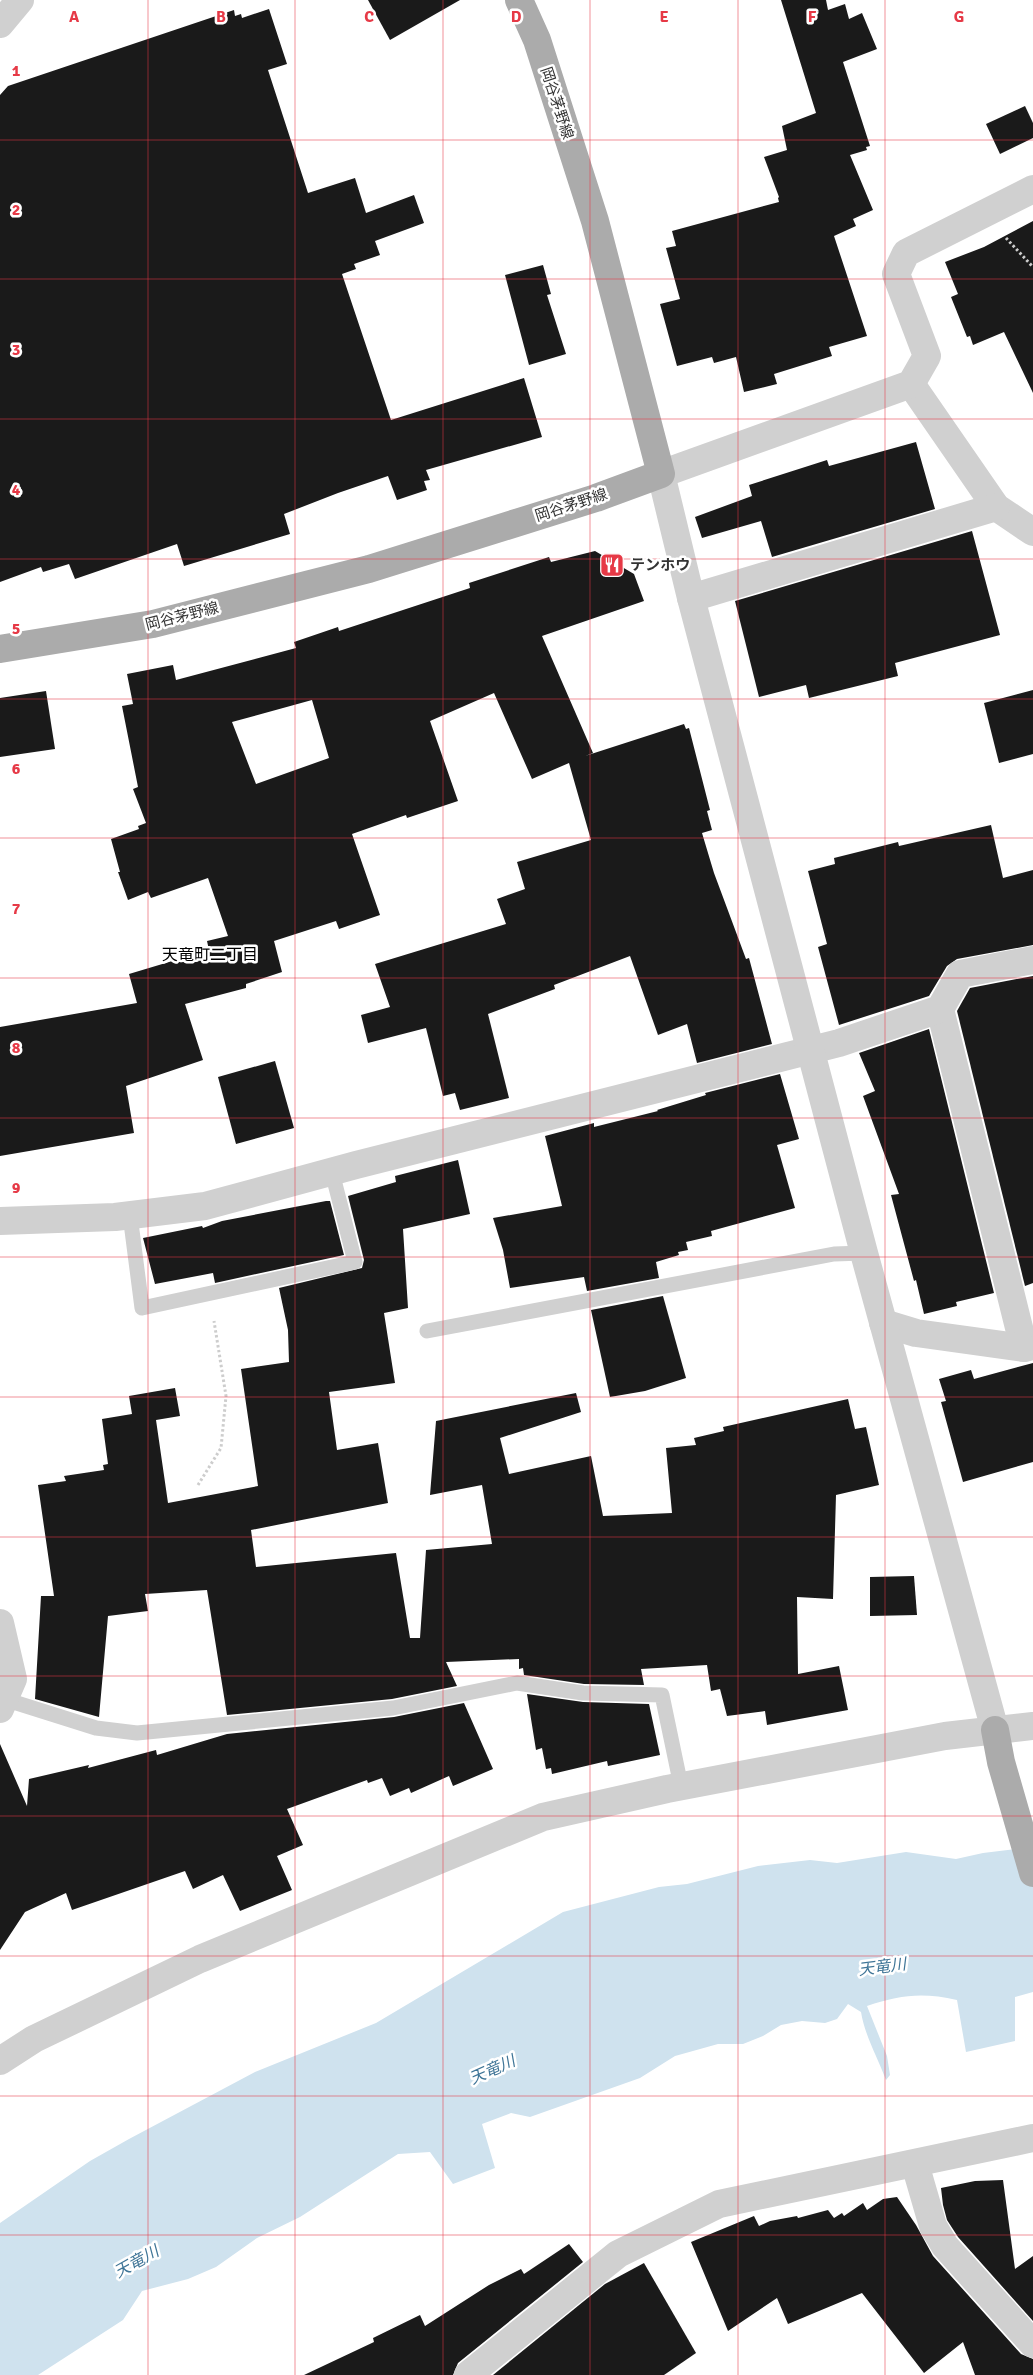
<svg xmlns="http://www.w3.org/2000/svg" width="1033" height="2375" viewBox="0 0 1033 2375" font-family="Signika,'Noto Sans JP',sans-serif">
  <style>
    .water { fill: #cfe2ee }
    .building { fill: #1a1a1a; fill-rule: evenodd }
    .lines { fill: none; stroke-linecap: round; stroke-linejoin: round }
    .path { stroke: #cdcdcd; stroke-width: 3; stroke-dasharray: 2.5 2.5; stroke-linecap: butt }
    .service { stroke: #d0d0d0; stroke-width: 15 }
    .minor { stroke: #d0d0d0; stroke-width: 28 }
    .tertiary { stroke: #d0d0d0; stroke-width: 28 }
    .primary { stroke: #ababab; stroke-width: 28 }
    .grid { fill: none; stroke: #e63946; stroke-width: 1; stroke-opacity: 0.55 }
    .labels { text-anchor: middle; stroke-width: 5; stroke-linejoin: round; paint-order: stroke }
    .street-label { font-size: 15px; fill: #333; stroke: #fff }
    .poi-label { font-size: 15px; font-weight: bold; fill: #333; stroke: #fff; text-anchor: start }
    .neighbourhood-label { font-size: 16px; fill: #000; stroke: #fff }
    .water-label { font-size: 16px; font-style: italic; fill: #3f7597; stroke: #fff }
    .grid-label { font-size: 16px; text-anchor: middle; font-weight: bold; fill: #e63946; stroke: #fff; stroke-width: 5; stroke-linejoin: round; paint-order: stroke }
  </style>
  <rect width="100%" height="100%" fill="#fff"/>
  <path class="water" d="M1033,1847V1992L1015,1997V2041L966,2052L957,2000C922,1992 900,1995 867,2006L887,2056L890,2075L886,2080C877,2056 865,2036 861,2012L848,2004L837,2019L825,2023L802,2021L781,2025L763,2036L743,2044H718L675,2056L640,2078L530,2117L511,2113L482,2124L495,2168L453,2184L430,2152L398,2154L300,2217L257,2238L216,2267L188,2279L142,2291L123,2320L38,2375H0V2223L90,2161L129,2139L255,2072L376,2023L563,1912L659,1887L687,1884L758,1866L810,1860L837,1863L906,1852L956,1859L983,1853Z"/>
  <g class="building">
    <polygon points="368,0 460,0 390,40"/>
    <polygon points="781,0 826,0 828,10 845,4 849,19 862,13 877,49 843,62 870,146 866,147 867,150 850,155 873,210 853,219 856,226 834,236 867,336 829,347 832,356 774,374 777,384 744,392 736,357 714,363 712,357 677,366 660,304 680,299 666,248 676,246 672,231 779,202 778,198 779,197 764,157 787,150 782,126 816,113"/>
    <polygon points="269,9 287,64 268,70 308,193 355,178 366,213 414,195 424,223 375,241 380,255 354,264 356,269 342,274 391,420 524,378 542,437 426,470 430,480 424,481 427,490 397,500 388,476 338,493 284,514 290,534 184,566 177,544 75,579 69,564 43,572 41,567 0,582 0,95 8,86 234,10 235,16 241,14 242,18"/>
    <polygon points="1025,106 1033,123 1033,138 1000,154 986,124"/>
    <polygon points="1033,221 1033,393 1004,332 973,345 970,336 967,337 951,297 958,294 945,262 984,247"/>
    <polygon points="543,265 551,294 547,295 566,354 529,365 505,275"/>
    <polygon points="916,442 935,509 772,557 761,521 702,538 695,517 752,496 749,485 827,460 829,466"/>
    <polygon points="972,531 1000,635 895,663 898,676 809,698 806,685 759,697 735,601"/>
    <path d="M595,551L634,574L644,601L542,636L593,753L585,756L684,724L686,729L689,728L710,810L707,811L712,830L702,833L714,873L746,959L749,958L772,1044L697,1063L687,1024L658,1035L630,956L554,985L555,989L488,1014L509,1098L460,1110L455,1093L443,1096L426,1028L368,1043L361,1015L390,1007L375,964L506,924L497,899L525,889L517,862L591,840L569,763L532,779L494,693L430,721L458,801L407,818L406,815L352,834L380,915L339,929L336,921L274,941L282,972L246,984V988L185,1004L203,1060L126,1086L134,1133L0,1156V1027L137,1003L129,974L209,950L207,941L228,936L208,878L151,898L148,892L128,900L118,872H120L111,839L139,829L138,826L146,823L133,789L138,787L122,706L133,704L127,674L173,665L176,680L296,648L294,642L338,627L339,631L470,588L469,583L549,557L551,562ZM312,700L329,758L256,784L232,722Z"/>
    <polygon points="1033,690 1033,754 999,763 984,703"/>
    <polygon points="46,691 55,749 0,757 0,698"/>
    <polygon points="991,825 1003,878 1033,870 1033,945 957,959 947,966 929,996 839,1025 818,947 827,944 808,871 835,864 834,858 898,842 899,846"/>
    <polygon points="1033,976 1033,1283 1025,1286 957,1011 970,988"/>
    <polygon points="929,1029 994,1293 956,1302 957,1306 924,1314 916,1280 914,1281 891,1195 899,1194 863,1096 875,1091 859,1053"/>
    <polygon points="275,1061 294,1128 236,1144 218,1077"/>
    <polygon points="780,1074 799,1139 777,1145 795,1208 711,1231 712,1236 686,1242 688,1250 678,1252 679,1255 656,1262 659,1278 587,1291 584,1277 510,1288 503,1250 493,1218 562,1206 545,1136 594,1123 594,1127 658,1111 657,1110 706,1095 705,1093"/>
    <polygon points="458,1160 470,1214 403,1229 408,1308 384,1313 395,1383 329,1392 337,1450 378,1443 388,1503 251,1530 256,1567 396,1553 410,1638 420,1638 426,1550 492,1544 482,1485 430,1495 436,1421 576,1393 581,1412 500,1438 509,1474 591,1456 603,1516 672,1513 666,1448 696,1445 694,1438 724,1431 723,1427 848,1399 855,1429 866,1427 879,1485 836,1495 833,1599 797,1597 798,1674 839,1666 848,1710 767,1725 765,1711 727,1716 720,1689 711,1691 707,1665 641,1669 644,1685 584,1684 524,1675 523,1668 519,1669 519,1659 446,1662 457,1686 392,1699 227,1715 207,1590 145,1594 148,1611 108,1616 99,1717 35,1699 41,1596 54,1596 38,1485 66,1481 64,1476 104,1470 103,1465 108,1464 102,1419 132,1414 129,1396 175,1388 180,1416 156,1420 168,1503 258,1486 241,1369 289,1362 288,1330 279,1288 362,1268 364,1260 348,1196 396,1182 395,1176"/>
    <polygon points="326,1201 330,1201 344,1255 215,1283 213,1273 155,1284 143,1238 202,1226 203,1228 222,1221"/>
    <polygon points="663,1296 686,1378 645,1391 610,1397 591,1310"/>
    <polygon points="1033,1363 1033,1462 963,1482 941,1402 946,1401 939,1379 971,1370 974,1379"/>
    <polygon points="914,1576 917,1615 870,1616 870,1577"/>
    <polygon points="527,1694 583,1702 649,1704 660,1755 608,1766 607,1761 552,1774 551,1768 546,1769 542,1748 536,1750"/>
    <polygon points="464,1703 493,1769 453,1786 449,1776 411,1793 409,1788 390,1796 382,1778 368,1783 367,1780 287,1809 303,1845 277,1856 292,1890 240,1911 223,1875 193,1889 185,1871 72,1910 66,1893 25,1912 0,1950 0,1744 27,1806 29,1779 89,1765 88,1768 156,1750 157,1755 227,1734 394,1717"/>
    <polygon points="1003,2180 1015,2269 1033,2256 1033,2321 958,2237 947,2220 943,2205 941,2188 975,2181"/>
    <polygon points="897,2197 916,2225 933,2256 1021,2354 1033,2359 1033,2375 975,2375 963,2342 924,2373 862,2293 788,2324 777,2298 728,2331 691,2242 754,2216 759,2226 770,2221 797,2216 798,2218 828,2210 834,2218 842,2213 844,2216 863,2203 867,2210 883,2199"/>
    <polygon points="569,2244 583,2262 458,2363 453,2375 304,2375 374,2342 373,2338 420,2315 425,2326 489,2285 521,2269 524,2274"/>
    <polygon points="644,2263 696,2353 664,2375 493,2375 605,2284"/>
  </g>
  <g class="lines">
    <g class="path">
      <polyline points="1006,238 1033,267"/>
      <polyline points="198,1485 221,1448 226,1396 214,1321"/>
    </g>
    <g class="service">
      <polyline points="130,1215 142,1308 355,1262 332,1172"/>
      <polyline points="427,1331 834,1254 864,1253"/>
      <polyline points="4,1699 96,1728 137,1733 393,1708 517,1683 583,1693 662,1695 681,1786"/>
    </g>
    <g class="minor">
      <polyline points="0,24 20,0"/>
      <polyline points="911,384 996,507 1033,532"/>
      <polyline points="691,598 996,507"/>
      <polyline points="940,1009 1024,1348 1033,1346"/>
      <polyline points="0,1221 115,1217 205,1206 356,1165 839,1043 940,1009 960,974 1033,960"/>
      <polyline points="883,1323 916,1333 1024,1348"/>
      <polyline points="0,1623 13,1679 0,1709"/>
      <polyline points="915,2164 933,2226 945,2246 1033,2344"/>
      <polyline points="468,2375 618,2254 719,2204 1033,2138"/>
    </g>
    <g class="tertiary">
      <polyline points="995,1730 864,1253 691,598 661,474 911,384 927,356 896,274 906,253 1033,189"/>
      <polyline points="0,2061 34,2039 200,1959 543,1817 667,1789 945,1736 1033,1726"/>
    </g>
    <g class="primary">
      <polyline points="0,649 153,624 369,569 596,498 661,474 595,221 537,40 519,0"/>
      <polyline points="995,1730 1001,1762 1033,1873"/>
    </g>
  </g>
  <path class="grid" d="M148,0V2375M295,0V2375M443,0V2375M590,0V2375M738,0V2375M885,0V2375M0,140H1033M0,279H1033M0,419H1033M0,559H1033M0,699H1033M0,838H1033M0,978H1033M0,1118H1033M0,1257H1033M0,1397H1033M0,1537H1033M0,1676H1033M0,1816H1033M0,1956H1033M0,2096H1033M0,2235H1033"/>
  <defs>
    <g id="restaurant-square" transform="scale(1.25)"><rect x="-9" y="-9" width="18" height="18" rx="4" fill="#e63946" stroke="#fff"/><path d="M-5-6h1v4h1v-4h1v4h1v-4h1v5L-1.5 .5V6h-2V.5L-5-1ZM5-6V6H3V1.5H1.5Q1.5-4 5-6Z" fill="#fff"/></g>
  </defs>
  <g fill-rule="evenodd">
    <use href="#restaurant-square" x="612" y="565"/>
  </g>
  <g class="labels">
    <g class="street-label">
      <text transform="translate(557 103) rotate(72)" y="5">岡谷茅野線</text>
      <text transform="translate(571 505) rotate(-18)" y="5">岡谷茅野線</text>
      <text transform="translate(182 616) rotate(-14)" y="5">岡谷茅野線</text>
    </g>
    <g class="poi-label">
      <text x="630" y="570">テンホウ</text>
    </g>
    <g class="neighbourhood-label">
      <text x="210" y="960">天竜町二丁目</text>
    </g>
    <g class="water-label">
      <text transform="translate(882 1966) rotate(-7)" y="6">天竜川</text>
      <text transform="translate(492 2069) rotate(-24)" y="6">天竜川</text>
      <text transform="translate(136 2261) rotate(-29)" y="6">天竜川</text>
    </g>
  </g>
  <g class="grid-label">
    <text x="74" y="22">A</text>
    <text x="221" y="22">B</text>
    <text x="369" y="22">C</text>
    <text x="516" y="22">D</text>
    <text x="664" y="22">E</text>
    <text x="812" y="22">F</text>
    <text x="959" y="22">G</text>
    <text x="16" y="76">1</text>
    <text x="16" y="215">2</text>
    <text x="16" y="355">3</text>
    <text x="16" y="495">4</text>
    <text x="16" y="634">5</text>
    <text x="16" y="774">6</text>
    <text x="16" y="914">7</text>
    <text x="16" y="1053">8</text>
    <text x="16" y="1193">9</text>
  </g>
</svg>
